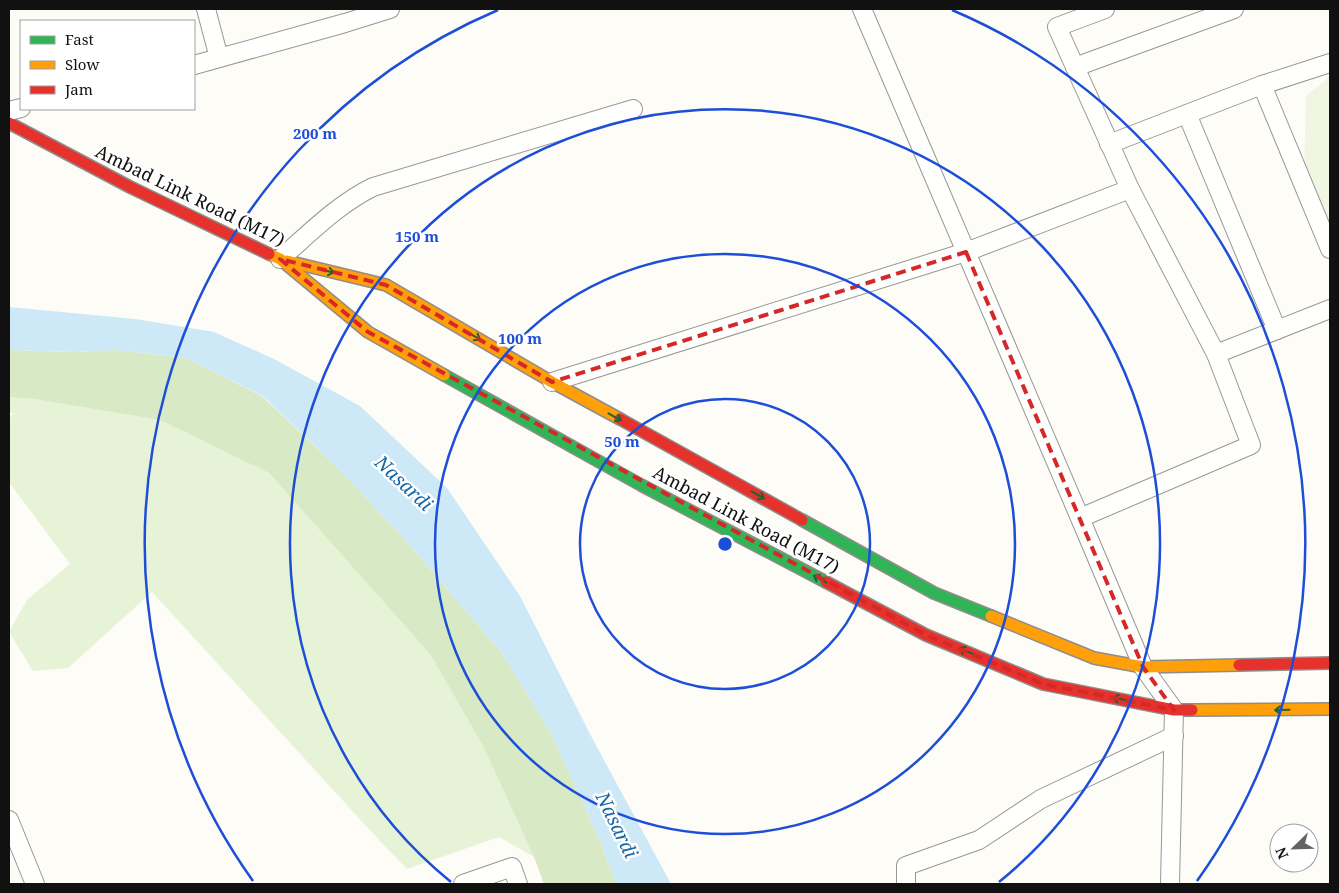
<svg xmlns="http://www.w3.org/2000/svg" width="1339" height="893" viewBox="0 0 1339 893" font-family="'Noto Serif',serif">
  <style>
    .green { fill: #e7f3d7 }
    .forest { fill: #d8eac5 }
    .pitch { fill: #f0f6e1 }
    .water { fill: #cde8f7 }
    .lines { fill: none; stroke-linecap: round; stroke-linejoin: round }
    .street-casing { stroke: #979795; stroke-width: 20 }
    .fast-casing { stroke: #8e8d8b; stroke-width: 14 }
    .slow-casing { stroke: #8e8d8b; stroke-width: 14 }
    .jam-casing { stroke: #8e8d8b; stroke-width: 14 }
    .street { stroke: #fffffe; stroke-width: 18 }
    .fast { stroke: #30b455; stroke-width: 11 }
    .slow { stroke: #ff9f0a; stroke-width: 11 }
    .jam { stroke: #e5322d; stroke-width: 11 }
    .oneway { stroke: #206233 }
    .marked { fill: none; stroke: #d62828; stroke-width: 4; stroke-dasharray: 10 6; stroke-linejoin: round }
    .ring { fill: none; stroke: #1d4ed8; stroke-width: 2.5 }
    .labels { text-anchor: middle; stroke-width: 5; stroke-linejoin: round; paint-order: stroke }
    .street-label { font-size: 18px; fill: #111; stroke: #fff }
    .water-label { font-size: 19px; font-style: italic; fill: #1768a6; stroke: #fff }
    .centre { fill: #1d4ed8; stroke: #fff; stroke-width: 2.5 }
    .ring-label { font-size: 15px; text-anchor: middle; font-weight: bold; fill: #1d4ed8; stroke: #fff; stroke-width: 5; stroke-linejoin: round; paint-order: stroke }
  </style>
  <rect width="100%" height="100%" fill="#fdfcf7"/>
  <polygon class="green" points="9,397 34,399 160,420 269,473 430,654 483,746 534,857 499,837 407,869 379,840 152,592 68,668 33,671 9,632 27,600 70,564 9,482 9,418 14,413 9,413"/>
  <polygon class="forest" points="9,350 75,352 116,350 186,358 262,396 338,468 399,533 502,653 552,735 601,843 616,884 544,884 534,857 483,746 430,654 269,473 160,420 34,399 9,397"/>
  <polygon class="pitch" points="1330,76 1330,234 1304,177 1306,96"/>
  <polygon class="water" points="9,307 135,319 214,332 274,359 360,406 447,488 520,596 591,736 671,884 616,884 601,843 552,735 502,653 399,533 338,468 263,396 186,358 116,350 75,352 9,350"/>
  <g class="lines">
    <g class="street-casing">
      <g id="street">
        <polyline points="206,9 219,58"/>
        <polyline points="862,9 1080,518 1143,667 1174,710 1170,884"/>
        <polyline points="194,65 345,23 390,9"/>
        <polyline points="1075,67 1234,9"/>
        <polyline points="1262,85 1330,63"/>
        <polyline points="9,111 21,108"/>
        <polyline points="1187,114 1277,330"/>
        <polyline points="1109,144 1262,85 1330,249"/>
        <polyline points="1130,189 1216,354"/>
        <path d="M280,259C309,234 338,204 373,187L633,109"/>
        <polyline points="552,382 966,252 1130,189 1057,27 1105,9"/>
        <polyline points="1080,518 1251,445 1216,354 1330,309"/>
        <polyline points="9,820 35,884"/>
        <polyline points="463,884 512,867 518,884"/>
        <polyline points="906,884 906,866 979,840 1041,799 1174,736"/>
      </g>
    </g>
    <g class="fast-casing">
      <g id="fast">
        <polyline points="444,375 641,485 826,582"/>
        <polyline points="802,520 934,593 991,616"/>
      </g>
    </g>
    <g class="slow-casing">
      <g id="slow">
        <polyline points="269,254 280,259 368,332 444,375"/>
        <polyline points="287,261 386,285 552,382 620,419"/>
        <polyline points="991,616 1094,658 1143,667 1239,665"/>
        <polyline points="1192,710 1330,709"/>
      </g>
    </g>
    <g class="jam-casing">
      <g id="jam">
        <polyline points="9,123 130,187 269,254"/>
        <polyline points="620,419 802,520"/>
        <polyline points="826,582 926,635 1043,684 1174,710 1192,710"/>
        <polyline points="1239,665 1330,663"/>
      </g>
    </g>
    <use href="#street" class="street"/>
    <use href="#fast" class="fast"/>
    <use href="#slow" class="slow"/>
    <use href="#jam" class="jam"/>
  </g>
  <defs><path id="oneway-shaft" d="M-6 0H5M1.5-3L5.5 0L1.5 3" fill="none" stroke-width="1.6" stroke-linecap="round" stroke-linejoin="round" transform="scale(1.25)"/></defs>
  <g class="oneway">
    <use href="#oneway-shaft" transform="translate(327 271) rotate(14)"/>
    <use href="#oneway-shaft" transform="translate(474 336) rotate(30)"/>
    <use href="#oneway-shaft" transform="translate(615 417) rotate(29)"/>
    <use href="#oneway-shaft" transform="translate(758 495) rotate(29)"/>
    <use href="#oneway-shaft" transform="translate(820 579) rotate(-152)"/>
    <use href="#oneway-shaft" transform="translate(966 651) rotate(-157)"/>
    <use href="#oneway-shaft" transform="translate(1120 699) rotate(-169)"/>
    <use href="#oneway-shaft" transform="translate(1282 710) rotate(179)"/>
  </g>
  <path class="marked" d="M966,252L1143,667L1174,710L1043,684L926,635L368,332L280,259L386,285L552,382Z"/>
  <g class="ring">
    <circle cx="725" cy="544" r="145"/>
    <circle cx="725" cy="544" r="290"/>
    <path d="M451 882A435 435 0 1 1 999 882"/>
    <path d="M253 881A580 580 0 0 1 498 10M952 10A580 580 0 0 1 1197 881"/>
  </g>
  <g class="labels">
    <g class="street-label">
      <text transform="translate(190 196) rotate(26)" y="6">Ambad Link Road (M17)</text>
      <text transform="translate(746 520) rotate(28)" y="6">Ambad Link Road (M17)</text>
    </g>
    <g class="water-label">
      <text transform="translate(404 483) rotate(43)" y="7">Nasardi</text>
      <text transform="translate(617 825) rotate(64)" y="7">Nasardi</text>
    </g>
  </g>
  <circle cx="725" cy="544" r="8" class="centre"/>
  <g class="ring-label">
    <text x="315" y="139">200 m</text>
    <text x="417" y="242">150 m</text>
    <text x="520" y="344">100 m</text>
    <text x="622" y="447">50 m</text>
  </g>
  <rect width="1339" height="893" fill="none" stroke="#111111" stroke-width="20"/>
  <rect x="20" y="20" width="175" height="90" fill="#ffffff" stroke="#a0a0a0"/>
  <rect x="30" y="36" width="25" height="8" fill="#30b455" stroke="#a0a0a0"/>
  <text x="65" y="45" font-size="15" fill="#111111">Fast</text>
  <rect x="30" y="61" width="25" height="8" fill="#ff9f0a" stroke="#a0a0a0"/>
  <text x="65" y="70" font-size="15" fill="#111111">Slow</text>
  <rect x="30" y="86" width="25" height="8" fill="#e5322d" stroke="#a0a0a0"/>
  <text x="65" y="95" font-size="15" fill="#111111">Jam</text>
  <g transform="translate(1294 848) rotate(247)"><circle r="24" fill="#ffffff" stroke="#a0a0a0"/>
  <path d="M0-4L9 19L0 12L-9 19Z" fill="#646362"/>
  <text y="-8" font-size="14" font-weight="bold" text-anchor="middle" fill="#111111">N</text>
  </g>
</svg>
